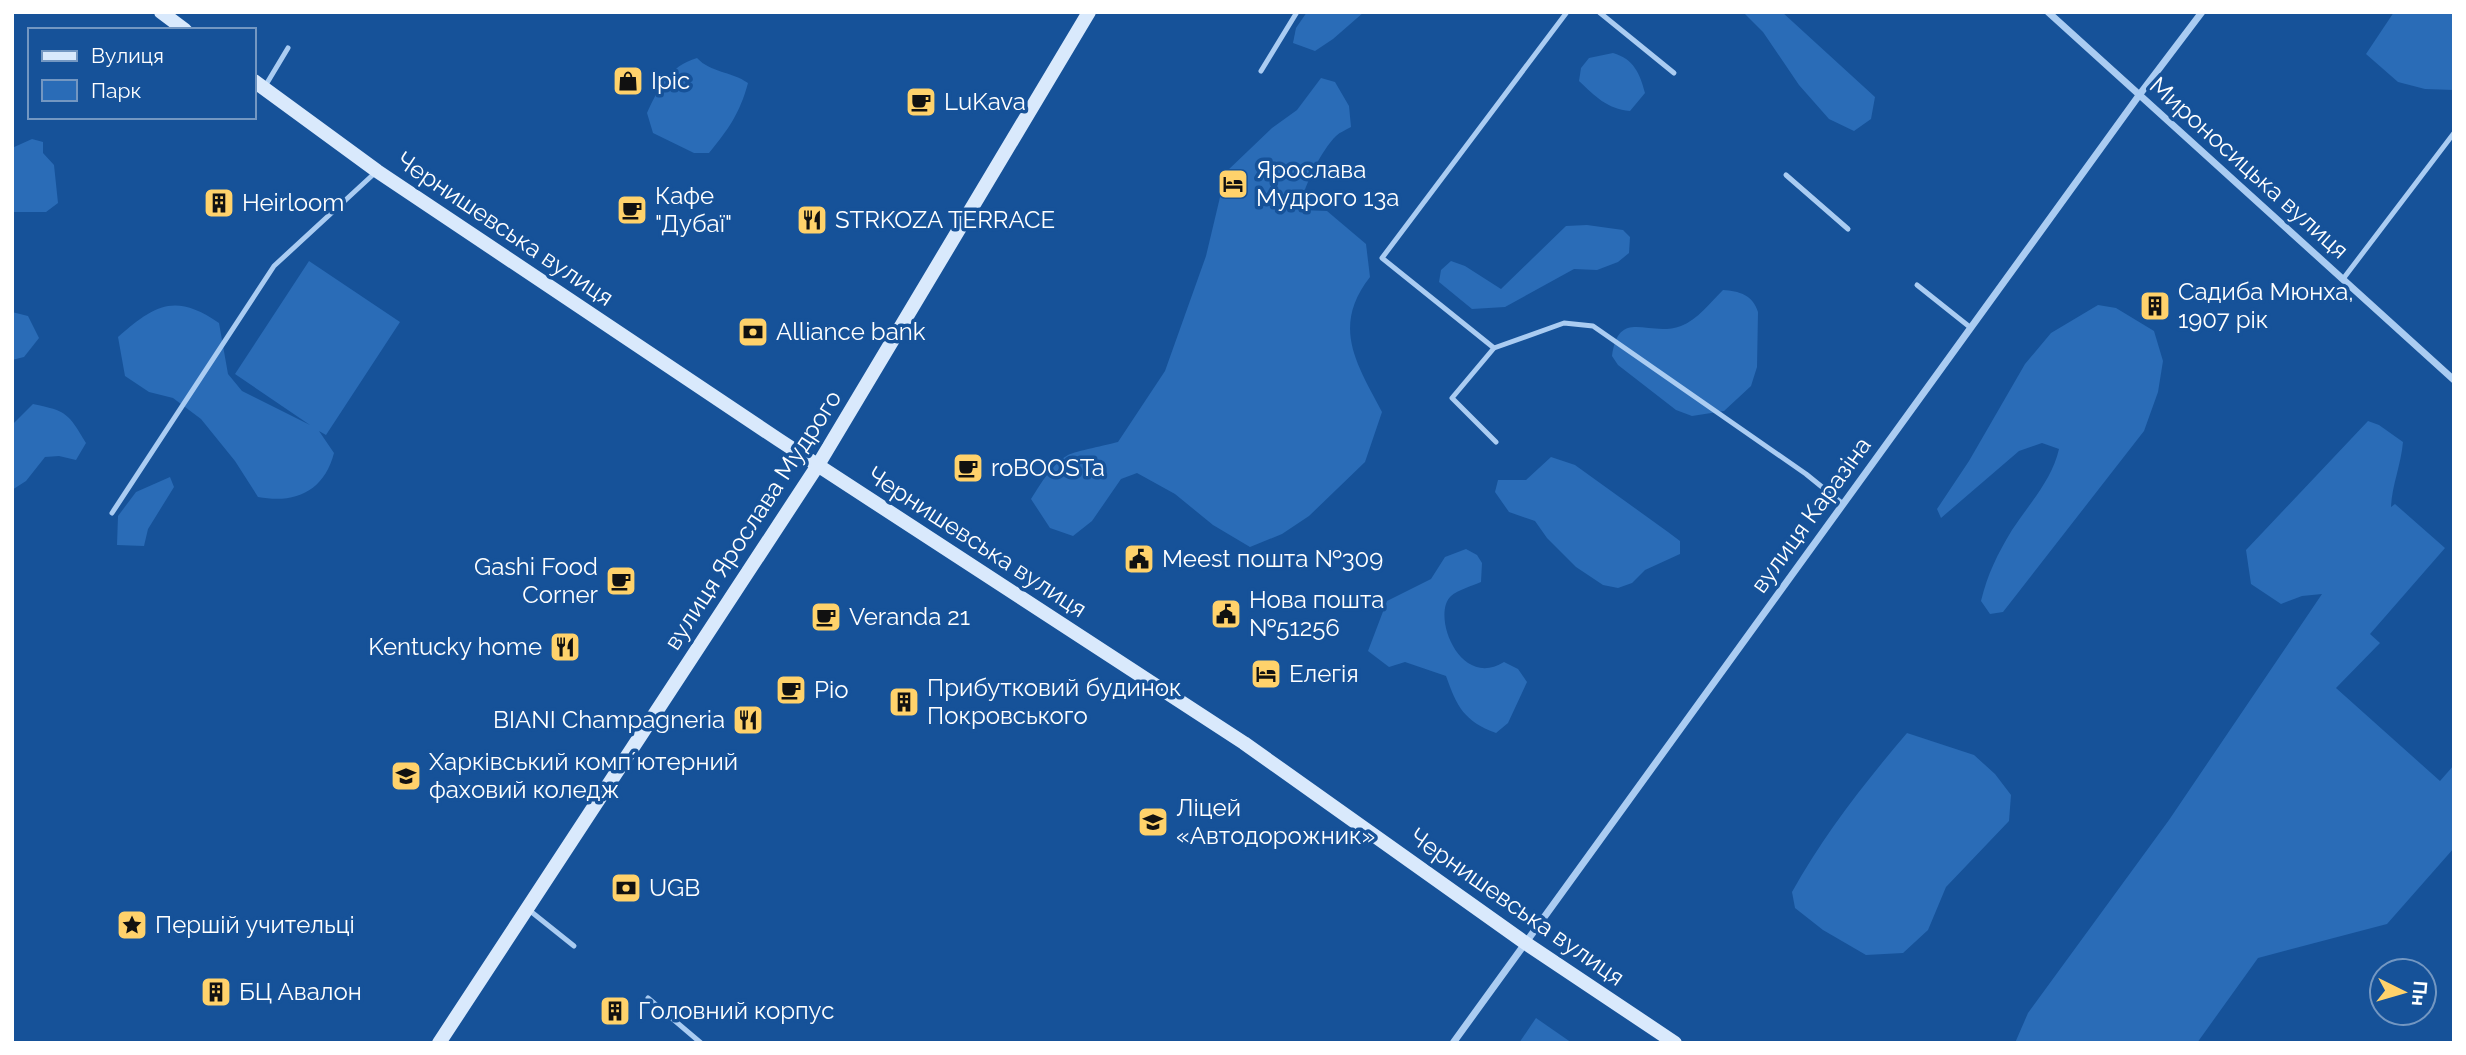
<svg xmlns="http://www.w3.org/2000/svg" width="2466" height="1055" viewBox="0 0 2466 1055" font-family="Raleway,sans-serif">
  <style>
    .green { fill: #2a6cb7 }
    .lines { fill: none; stroke-linecap: round; stroke-linejoin: round }
    .lane { stroke: #aaccf2; stroke-width: 5 }
    .street { stroke: #aaccf2; stroke-width: 7 }
    .secondary { stroke: #d9e9fc; stroke-width: 14 }
    .labels { text-anchor: middle; stroke-width: 7; stroke-linejoin: round; paint-order: stroke }
    .poi-label { font-size: 24px; fill: #fff; stroke: #165299; text-anchor: start }
    .street-label { font-size: 24px; fill: #fff; stroke: #165299 }
  </style>
  <rect width="100%" height="100%" fill="#165299"/>
  <g class="green">
    <polygon points="1307,12 1364,12 1333,39 1315,51 1293,43 1296,28"/>
    <polygon points="1743,12 1782,12 1875,97 1871,119 1854,131 1829,119 1799,85 1763,32"/>
    <polygon points="2394,12 2454,12 2454,90 2425,89 2398,82 2366,54"/>
    <path d="M1613,53C1634,59 1640,74 1645,93L1630,111C1607,109 1595,96 1579,81L1581,68L1589,58Z"/>
    <path d="M697,58C711,73 731,71 748,83C740,113 728,130 709,153H694L653,133L647,113C658,89 669,66 697,58Z"/>
    <path d="M1321,78L1335,82L1349,106L1351,127C1346,130 1340,132 1336,136C1322,149 1301,191 1300,210L1327,211L1366,244L1370,277C1331,327 1357,364 1382,412L1365,462L1309,516L1282,534L1250,547L1213,525L1175,494L1137,473L1121,479L1092,521L1073,536L1050,528L1031,499C1041,483 1052,464 1068,455C1076,451 1107,445 1118,442L1165,371L1206,256L1226,172L1272,128L1297,110Z"/>
    <polygon points="32,139 43,142 43,153 54,165 58,203 46,212 12,212 12,148"/>
    <polygon points="1587,225 1623,230 1630,237 1629,253 1618,262 1597,270 1574,269 1505,307 1472,309 1439,282 1441,270 1451,261 1465,266 1501,289 1566,226"/>
    <path d="M309,261L400,322L326,435L319,431L334,453C324,491 296,504 258,497L235,461L201,419L173,398L149,392L125,376L118,337C154,306 174,292 219,323L228,374L242,391L310,425L235,374Z"/>
    <path d="M1723,290C1739,291 1753,295 1758,312L1757,367L1751,386L1724,411L1692,416L1676,410L1618,365L1612,356C1619,307 1648,338 1681,326C1697,320 1711,302 1723,290Z"/>
    <path d="M2098,305L2116,308L2154,331L2163,361L2158,392L2144,431L2003,612L1990,614L1981,601C1988,573 1997,555 2012,530C2029,504 2052,480 2059,449L2042,443L2019,451L1941,518L1937,509L1969,461L2025,364L2051,333Z"/>
    <polygon points="12,312 28,316 39,338 24,357 12,360"/>
    <path d="M33,404C67,411 68,413 86,443L76,460L59,456L45,457L26,481L12,490V425Z"/>
    <path d="M2368,421L2379,425L2403,442C2401,465 2392,485 2391,507L2395,504L2445,548L2370,634L2380,643L2336,688L2440,781L2454,765V848L2387,924L2258,958L2197,1043H2015L2028,1013L2169,820L2322,594L2302,596L2281,604L2251,584L2246,550Z"/>
    <polygon points="1551,457 1575,465 1668,532 1680,541 1680,554 1645,570 1632,583 1618,588 1603,585 1576,567 1547,538 1535,521 1509,512 1495,492 1498,480 1526,480"/>
    <polygon points="170,477 174,487 148,529 144,546 117,545 118,516 136,492"/>
    <path d="M1466,549L1477,555L1482,563L1481,582C1472,586 1458,590 1451,596C1431,614 1459,690 1504,662L1518,669L1527,682L1508,723L1496,733C1464,721 1457,707 1446,676L1405,662L1389,667L1368,651L1387,601L1431,579L1445,557Z"/>
    <path d="M1907,733L1974,755L1995,774L2011,795L2009,821L1946,887L1928,930L1903,953L1866,955L1823,930L1795,908L1792,892C1823,836 1866,781 1907,733Z"/>
    <polygon points="1536,1018 1572,1043 1519,1043"/>
  </g>
  <g class="lines">
    <g class="lane">
      <polyline points="1599,12 1674,73"/>
      <polyline points="1261,71 1297,12"/>
      <polyline points="264,88 288,48"/>
      <polyline points="1786,175 1848,229"/>
      <polyline points="2343,279 2454,133"/>
      <polyline points="1917,285 1971,328"/>
      <polyline points="1494,348 1564,323 1593,326 1806,474 1843,504"/>
      <polyline points="1496,442 1452,398 1494,348 1382,258 1567,12"/>
      <polyline points="112,513 274,266 377,171"/>
      <polyline points="529,910 574,946"/>
      <polyline points="648,998 701,1043"/>
    </g>
    <g class="street">
      <polyline points="2048,12 2454,380"/>
      <polyline points="1453,1043 2140,94 2202,12"/>
    </g>
    <g class="secondary">
      <polyline points="161,12 185,30"/>
      <polyline points="254,81 377,171 779,440 1244,743 1524,942 1675,1043"/>
      <polyline points="439,1043 818,465 1089,12"/>
    </g>
  </g>
  <defs>
    <g id="shop-square" transform="scale(1.575)"><rect x="-9" y="-9" width="18" height="18" rx="4" fill="#ffd26b" stroke="#165299"/><path d="M-5-2.5h2.3a2.7 3.5 0 0 1 5.4 0H5L5.5 6h-11ZM-1.5-2.5h3a1.5 2.3 0 0 0-3 0Z" fill="#111"/></g>
    <g id="cafe-square" transform="scale(1.575)"><rect x="-9" y="-9" width="18" height="18" rx="4" fill="#ffd26b" stroke="#165299"/><path d="M-5.5-4.5H6V0H3Q3 3.5 0 3.5H-2.5Q-5.5 3.5-5.5 0ZM3-3.2v2h1.7v-2ZM-6 4.5H4V6H-6Z" fill="#111"/></g>
    <g id="hotel-square" transform="scale(1.575)"><rect x="-9" y="-9" width="18" height="18" rx="4" fill="#ffd26b" stroke="#165299"/><path d="M-6-4.5h1.5V1H6V5H4.5V3h-9V5H-6ZM-4 0a1.8 1.8 0 1 1 3.6 0ZM.5 0V-2.5h3Q6-2.5 6 0Z" fill="#111"/></g>
    <g id="building-square" transform="scale(1.575)"><rect x="-9" y="-9" width="18" height="18" rx="4" fill="#ffd26b" stroke="#165299"/><path d="M-4-6H4V6H1V3H-1V6H-4ZM-2.5-4.3h1.7v1.8h-1.7ZM.8-4.3h1.7v1.8H.8ZM-2.5-1h1.7V.8h-1.7ZM.8-1h1.7V.8H.8Z" fill="#111"/></g>
    <g id="restaurant-square" transform="scale(1.575)"><rect x="-9" y="-9" width="18" height="18" rx="4" fill="#ffd26b" stroke="#165299"/><path d="M-5-6h1v4h1v-4h1v4h1v-4h1v5L-1.5 .5V6h-2V.5L-5-1ZM5-6V6H3V1.5H1.5Q1.5-4 5-6Z" fill="#111"/></g>
    <g id="bank-square" transform="scale(1.575)"><rect x="-9" y="-9" width="18" height="18" rx="4" fill="#ffd26b" stroke="#165299"/><path d="M-6-4H6V4H-6ZM0-2.3a2.3 2.3 0 1 0 0 4.6a2.3 2.3 0 1 0 0-4.6Z" fill="#111"/></g>
    <g id="civic-square" transform="scale(1.575)"><rect x="-9" y="-9" width="18" height="18" rx="4" fill="#ffd26b" stroke="#165299"/><path d="M-.6-6.5H3V-4.5H.6V-3L4-1V1h2V6H-6V1h2V-1L-.6-3ZM-1.2 2.5V6h2.4V2.5Z" fill="#111"/></g>
    <g id="university-square" transform="scale(1.575)"><rect x="-9" y="-9" width="18" height="18" rx="4" fill="#ffd26b" stroke="#165299"/><path d="M0-5L7-2L0 1L-7-2ZM-4 1L0 2.5L4 1V4Q0 6-4 4Z" fill="#111"/></g>
    <g id="school-square" transform="scale(1.575)"><rect x="-9" y="-9" width="18" height="18" rx="4" fill="#ffd26b" stroke="#165299"/><path d="M0-5L7-2L0 1L-7-2ZM-4 1L0 2.5L4 1V4Q0 6-4 4Z" fill="#111"/></g>
    <g id="sight-square" transform="scale(1.575)"><rect x="-9" y="-9" width="18" height="18" rx="4" fill="#ffd26b" stroke="#165299"/><path d="M0-6L1.8-2.2L6-1.7L2.9 1.2L3.7 5.4L0 3.3L-3.7 5.4L-2.9 1.2L-6-1.7L-1.8-2.2Z" fill="#111"/></g>
  </defs>
  <g fill-rule="evenodd">
    <use href="#shop-square" x="628" y="81"/>
    <use href="#cafe-square" x="921" y="102"/>
    <use href="#hotel-square" x="1233" y="184"/>
    <use href="#building-square" x="219" y="203"/>
    <use href="#cafe-square" x="632" y="210"/>
    <use href="#restaurant-square" x="812" y="220"/>
    <use href="#building-square" x="2155" y="306"/>
    <use href="#bank-square" x="753" y="332"/>
    <use href="#cafe-square" x="968" y="468"/>
    <use href="#civic-square" x="1139" y="559"/>
    <use href="#cafe-square" x="621" y="581"/>
    <use href="#civic-square" x="1226" y="614"/>
    <use href="#cafe-square" x="826" y="617"/>
    <use href="#restaurant-square" x="565" y="647"/>
    <use href="#hotel-square" x="1266" y="674"/>
    <use href="#cafe-square" x="791" y="690"/>
    <use href="#building-square" x="904" y="702"/>
    <use href="#restaurant-square" x="748" y="720"/>
    <use href="#university-square" x="406" y="776"/>
    <use href="#school-square" x="1153" y="822"/>
    <use href="#bank-square" x="626" y="888"/>
    <use href="#sight-square" x="132" y="925"/>
    <use href="#building-square" x="216" y="992"/>
    <use href="#building-square" x="615" y="1011"/>
  </g>
  <g class="labels">
    <g class="poi-label">
      <text x="651" y="89">Іріс</text>
      <text x="944" y="110">LuKava</text>
      <text x="1256" y="178">Ярослава<tspan x="1256" dy="28">Мудрого 13а</tspan></text>
      <text x="655" y="204">Кафе<tspan x="655" dy="28">"Дубаї"</tspan></text>
      <text x="242" y="211">Heirloom</text>
      <text x="835" y="228">STRKOZA TERRACE</text>
      <text x="2178" y="300">Садиба Мюнха,<tspan x="2178" dy="28">1907 рік</tspan></text>
      <text x="776" y="340">Alliance bank</text>
      <text x="991" y="476">roBOOSTa</text>
      <text x="1162" y="567">Meest пошта №309</text>
      <text x="598" y="575" text-anchor="end">Gashi Food<tspan x="598" dy="28">Corner</tspan></text>
      <text x="1249" y="608">Нова пошта<tspan x="1249" dy="28">№51256</tspan></text>
      <text x="849" y="625">Veranda 21</text>
      <text x="542" y="655" text-anchor="end">Kentucky home</text>
      <text x="1289" y="682">Елегія</text>
      <text x="927" y="696">Прибутковий будинок<tspan x="927" dy="28">Покровського</tspan></text>
      <text x="814" y="698">Ріо</text>
      <text x="725" y="728" text-anchor="end">BIANI Champagneria</text>
      <text x="429" y="770">Харківський компʼютерний<tspan x="429" dy="28">фаховий коледж</tspan></text>
      <text x="1176" y="816">Ліцей<tspan x="1176" dy="28">«Автодорожник»</tspan></text>
      <text x="649" y="896">UGB</text>
      <text x="155" y="933">Першій учительці</text>
      <text x="239" y="1000">БЦ Авалон</text>
      <text x="638" y="1019">Головний корпус</text>
    </g>
    <g class="street-label">
      <text transform="translate(2249 168) rotate(42)" y="8">Мироносицька вулиця</text>
      <text transform="translate(505 229) rotate(34)" y="8">Чернишевська вулиця</text>
      <text transform="translate(1811 515) rotate(-54)" y="8">вулиця Каразіна</text>
      <text transform="translate(753 520) rotate(-57)" y="8">вулиця Ярослава Мудрого</text>
      <text transform="translate(977 542) rotate(33)" y="8">Чернишевська вулиця</text>
      <text transform="translate(1517 907) rotate(35)" y="8">Чернишевська вулиця</text>
    </g>
  </g>
  <rect width="2466" height="1055" fill="none" stroke="#ffffff" stroke-width="28"/>
  <rect x="28" y="28" width="228" height="91" fill="#165299" stroke="#7397c2" stroke-width="2"/>
  <rect x="42" y="51" width="35" height="10" fill="#d9e9fc" stroke="#7397c2" stroke-width="2"/>
  <text x="91" y="63" font-size="21" fill="#ffffff">Вулиця</text>
  <rect x="42" y="80" width="35" height="21" fill="#2a6cb7" stroke="#7397c2" stroke-width="2"/>
  <text x="91" y="98" font-size="21" fill="#ffffff">Парк</text>
  <g transform="translate(2403 992) rotate(95)"><circle r="33" fill="#165299" stroke="#7397c2" stroke-width="2"/>
  <path d="M0-5L12 26L0 18L-12 26Z" fill="#ffd26b"/>
  <text y="-10" font-size="19" font-weight="bold" text-anchor="middle" fill="#ffffff">Пн</text>
  </g>
</svg>
